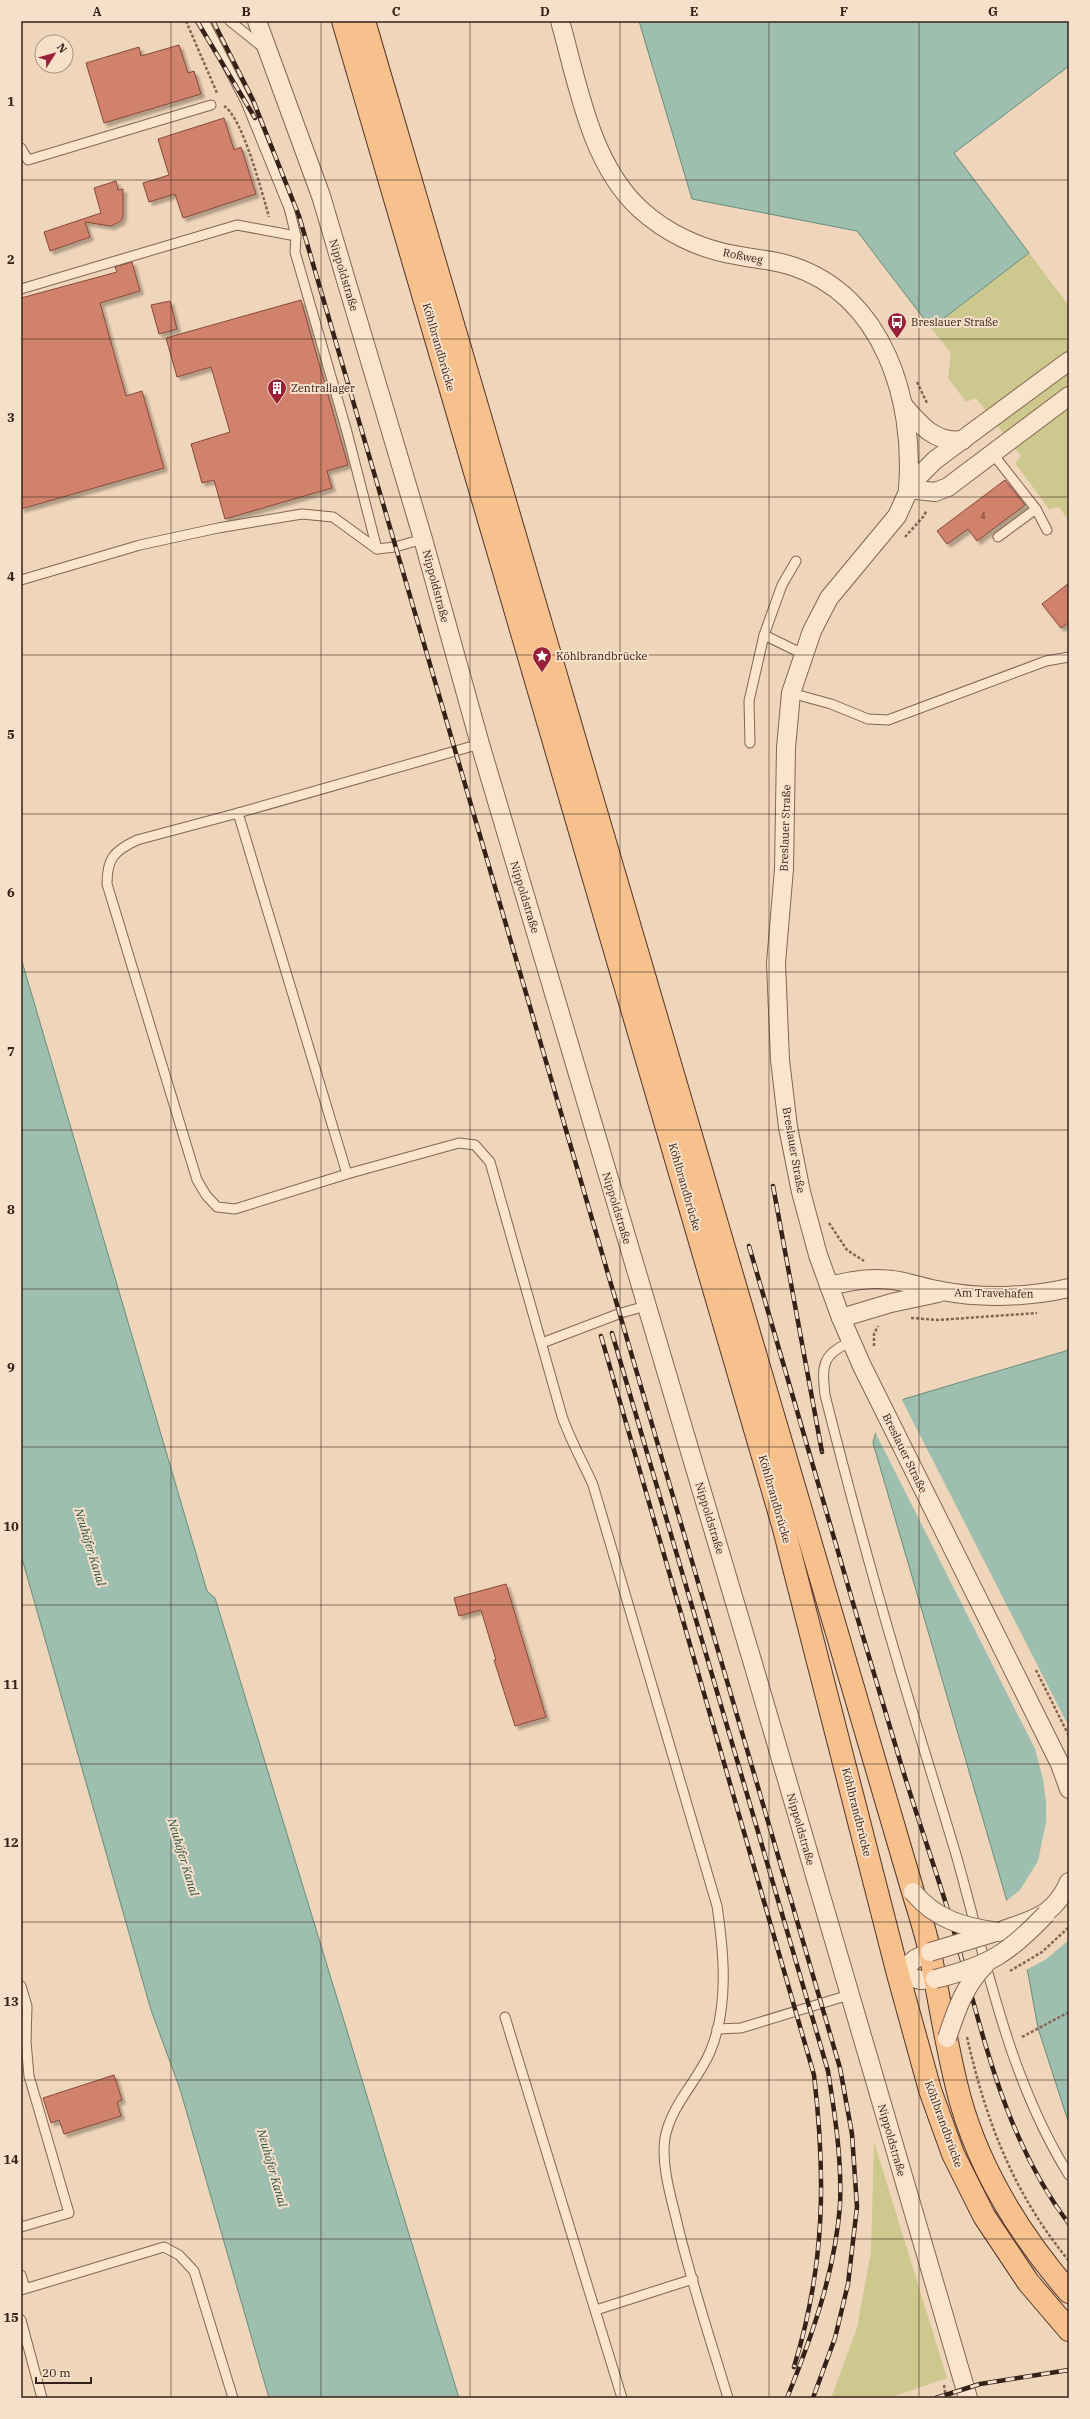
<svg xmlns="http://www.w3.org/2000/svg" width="1090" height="2419" viewBox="0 0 1090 2419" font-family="'IBM Plex Serif',serif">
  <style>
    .green { fill: #cdc88e }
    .water { fill: #9ebfaf; stroke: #668d7b }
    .pier { fill: #efd5b9 }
    .building { fill: #d0826d; stroke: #874838; filter: url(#shadow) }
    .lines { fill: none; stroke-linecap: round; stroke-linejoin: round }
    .service-casing { stroke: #866453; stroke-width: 11 }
    .minor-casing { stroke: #866453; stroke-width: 20 }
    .primary-casing { stroke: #533429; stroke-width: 24 }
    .path { stroke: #866453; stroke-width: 2.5; stroke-dasharray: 3 2; stroke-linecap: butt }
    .service { stroke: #fae4cc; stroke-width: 9 }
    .minor { stroke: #fae4cc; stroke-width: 18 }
    .primary { stroke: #f7c18d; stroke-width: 22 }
    .rail-casing { stroke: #342119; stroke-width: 4.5 }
    .rail { stroke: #f7e0c9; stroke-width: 3; stroke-dasharray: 9; stroke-linecap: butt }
    .minor-bridge-casing { stroke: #866453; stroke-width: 20; stroke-linecap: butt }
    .path-bridge { stroke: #866453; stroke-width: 2.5; stroke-dasharray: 3 2; stroke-linecap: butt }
    .minor-bridge { stroke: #fae4cc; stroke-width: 18 }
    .grid { fill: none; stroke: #342119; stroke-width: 1; stroke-opacity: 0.55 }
    .labels { text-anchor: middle; stroke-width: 4; stroke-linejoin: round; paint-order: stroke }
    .number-label { font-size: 9px; fill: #5b392e }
    .street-label { font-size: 11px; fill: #342119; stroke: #f7e0c9 }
    .poi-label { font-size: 11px; fill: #342119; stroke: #f7e0c9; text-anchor: start }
    .water-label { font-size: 12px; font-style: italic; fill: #285549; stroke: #f7e0c9 }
    .neatline { fill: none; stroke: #342119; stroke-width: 1.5 }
    .grid-label { font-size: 13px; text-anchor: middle; font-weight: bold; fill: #342119 }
  </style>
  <defs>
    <filter id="shadow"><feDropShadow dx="3.5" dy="3.5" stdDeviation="1" flood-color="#0004"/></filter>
  </defs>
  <rect width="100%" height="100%" fill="#efd5b9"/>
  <g class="green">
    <polygon points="1029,253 1069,306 1069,521 1059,507 1049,509 1015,463 1021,456 976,398 966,402 948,378 951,353 931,328"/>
    <polygon points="874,2142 947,2378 889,2398 831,2398 857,2328 871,2252"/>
  </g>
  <g class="water">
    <polygon points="639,21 1069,21 1069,66 954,153 1029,253 931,328 857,231 692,199"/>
    <polygon points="21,958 207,1591 215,1598 459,2398 269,2398 180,2089 151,2010 21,1555"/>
    <polygon points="1069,1350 1069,2124 1038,2028 1028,1973 873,1443 879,1419 904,1399"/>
  </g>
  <polygon class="pier" points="901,1398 1069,1727 1069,1940 1045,1960 1026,1970 1005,1902 1020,1890 1038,1861 1046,1822 1046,1801 1043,1779 1035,1749 874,1430 877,1417"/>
  <g class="building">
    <polygon points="179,45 188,73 194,71 201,94 104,123 86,63 139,47 141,56"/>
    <polygon points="224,118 234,150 241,147 256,194 183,218 175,194 149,202 143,183 169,175 158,139"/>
    <polygon points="116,181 118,190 123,189 123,216 121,221 111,226 85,222 90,237 50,251 44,232 101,213 94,188"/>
    <polygon points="132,262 140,291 100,303 126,396 142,391 164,468 21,509 21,298 117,272 115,267"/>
    <polygon points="301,300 348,465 327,471 332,488 225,519 214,480 202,483 191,444 230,432 211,367 177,377 166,338"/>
    <polygon points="170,301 177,329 159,334 151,305"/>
    <polygon points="1005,480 1025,505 977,541 968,529 947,544 937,531"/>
    <polygon points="1069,583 1069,622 1061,628 1042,604"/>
    <polygon points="506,1584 546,1717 515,1726 494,1660 496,1660 481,1610 459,1616 454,1598"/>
    <polygon points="114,2075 122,2100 117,2102 121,2116 64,2134 59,2120 51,2123 43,2098"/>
  </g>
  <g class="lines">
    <g class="service-casing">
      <g id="service">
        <polyline points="204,21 246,102 289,208 296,236 295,252 347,432 377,549"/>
        <polyline points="230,21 266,50"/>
        <polyline points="21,148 28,160 211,105"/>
        <polyline points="21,289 237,225 296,236"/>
        <polyline points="993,454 1036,509 998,537"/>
        <polyline points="1036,509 1047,530"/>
        <polyline points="796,561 782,585 764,635 803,654"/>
        <polyline points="21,580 140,545 218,528 302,514 333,517 377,549 395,547 423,539"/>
        <polyline points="791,693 831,704 868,719 888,720 1046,661 1069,657"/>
        <polyline points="750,743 749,701 764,635"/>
        <path d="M480,744L238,813L347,1174L459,1143L475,1145L490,1162L562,1416C570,1440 583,1462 593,1485L717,1906C724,1953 729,2007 710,2052C697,2082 671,2105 665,2138C661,2163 670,2194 676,2218C690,2279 710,2338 728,2398"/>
        <path d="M238,813L137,840C114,851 107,858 107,884L197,1180L206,1195L217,1207L235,1209L347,1174"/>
        <path d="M851,1342C821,1354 822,1367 825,1395C847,1482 870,1568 895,1653C915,1722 937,1790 957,1858C987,1965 1009,2079 1069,2175"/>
        <polyline points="542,1343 621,1313 646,1306"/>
        <polyline points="21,1986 27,2006 26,2042 29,2076 69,2213 21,2227"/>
        <polyline points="505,2017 622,2398"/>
        <polyline points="717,2029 741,2028 849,1995"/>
        <polyline points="21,2275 25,2288"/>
        <polyline points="21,2290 164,2247 179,2255 194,2271 233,2398"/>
        <polyline points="596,2310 693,2279"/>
        <polyline points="21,2320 42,2398"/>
      </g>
    </g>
    <g class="minor-casing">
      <g id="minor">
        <polyline points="257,21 321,196 423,539 480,744 754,1667 968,2398"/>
        <path d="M560,21C578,84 590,163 640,209C666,233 700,249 735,255C754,259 774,260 792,266C884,296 915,401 908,489"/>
        <polyline points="1069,361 935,460 912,483 897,516 829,598 812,631 791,693 786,748 784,869 776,963 780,1060 788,1127 801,1192 818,1255 841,1318 862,1366 1060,1764 1069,1789"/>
        <path d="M904,406C920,425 936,444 963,440"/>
        <polyline points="908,489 935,492 948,487 1069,396"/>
        <path d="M829,1286C853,1280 878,1276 904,1282C917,1285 929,1289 942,1291C983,1299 1029,1297 1069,1288"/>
        <polyline points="841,1318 891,1303 938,1293"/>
        <path d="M998,1932C1032,1919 1053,1918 1069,1882"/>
        <polyline points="930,1952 915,1959 898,1974 921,1980 935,1979"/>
      </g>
    </g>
    <g class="primary-casing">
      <g id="primary">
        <polyline points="343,21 783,1525 898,1974 930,2090 953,2154 984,2216 1028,2282 1069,2330"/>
        <path d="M364,21L913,1892C919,1912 926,1933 930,1953C940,2002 947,2051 960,2099C980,2171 1020,2235 1069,2292"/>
      </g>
    </g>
    <g class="path">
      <polyline points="186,21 217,93"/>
      <path d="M224,106C243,118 262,193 269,217"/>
      <polyline points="917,382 927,403"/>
      <polyline points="905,537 923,517 927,510"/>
      <polyline points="829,1223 847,1250 864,1261"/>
      <polyline points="911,1318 938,1320 1037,1313"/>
      <polyline points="874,1346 874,1334 878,1326"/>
      <polyline points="1036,1670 1069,1736"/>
      <polyline points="1022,2037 1069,2012"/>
      <polyline points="944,2385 946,2398"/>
    </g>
    <use href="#service" class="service"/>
    <use href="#minor" class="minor"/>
    <use href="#primary" class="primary"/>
    <g class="rail-casing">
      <g id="rail">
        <polyline points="197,21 255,118"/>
        <polyline points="213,21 253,100 299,216 840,2068 852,2134 857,2207 848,2284 835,2338 813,2398"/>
        <polyline points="773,1186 822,1452"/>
        <path d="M749,1246C798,1415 847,1585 898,1754C913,1805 931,1856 947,1907C980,2017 998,2130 1069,2224"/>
        <path d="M612,1333L828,2071C835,2115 842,2160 840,2205C835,2272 812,2336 787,2398"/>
        <path d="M601,1336L814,2075C826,2178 825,2266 794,2367"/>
        <polyline points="936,2398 980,2384 1069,2370"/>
      </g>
    </g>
    <use href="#rail" class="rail"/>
    <g class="minor-bridge-casing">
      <g id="minor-bridge">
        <path d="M913,1892C936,1920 964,1927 998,1932"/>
        <polyline points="930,1952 993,1933"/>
        <path d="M935,1979C988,1966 1008,1954 1046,1914"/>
        <path d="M947,2038C956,2011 964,1986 985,1965"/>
      </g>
    </g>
    <g class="path-bridge">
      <polyline points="1010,1971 1042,1952 1069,1927"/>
      <path d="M967,2037C986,2121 1013,2193 1069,2261"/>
    </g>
    <use href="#minor-bridge" class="minor-bridge"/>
  </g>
  <path class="grid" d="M171,21V2398M321,21V2398M470,21V2398M620,21V2398M769,21V2398M919,21V2398M21,180H1069M21,339H1069M21,497H1069M21,655H1069M21,814H1069M21,972H1069M21,1130H1069M21,1289H1069M21,1447H1069M21,1605H1069M21,1764H1069M21,1922H1069M21,2080H1069M21,2239H1069"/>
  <defs>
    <g id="bus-pin" transform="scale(1)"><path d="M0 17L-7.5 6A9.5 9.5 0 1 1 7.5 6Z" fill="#982139" stroke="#f7e0c9"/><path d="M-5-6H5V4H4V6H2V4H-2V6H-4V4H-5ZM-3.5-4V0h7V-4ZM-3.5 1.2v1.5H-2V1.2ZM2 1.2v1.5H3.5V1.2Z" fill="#fff"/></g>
    <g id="building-pin" transform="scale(1)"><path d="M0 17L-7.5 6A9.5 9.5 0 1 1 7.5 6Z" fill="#982139" stroke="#f7e0c9"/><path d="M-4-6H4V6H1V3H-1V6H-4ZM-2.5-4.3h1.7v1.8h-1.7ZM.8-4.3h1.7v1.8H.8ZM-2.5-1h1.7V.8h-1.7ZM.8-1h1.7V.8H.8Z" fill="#fff"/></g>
    <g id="sight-pin" transform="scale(1)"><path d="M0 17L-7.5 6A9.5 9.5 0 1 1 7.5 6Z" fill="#982139" stroke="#f7e0c9"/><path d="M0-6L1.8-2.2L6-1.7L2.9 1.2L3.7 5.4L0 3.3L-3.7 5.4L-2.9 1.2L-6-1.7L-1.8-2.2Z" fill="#fff"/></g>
  </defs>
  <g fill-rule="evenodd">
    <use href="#bus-pin" x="897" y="322"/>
    <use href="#building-pin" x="277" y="388"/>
    <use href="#sight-pin" x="542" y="656"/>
  </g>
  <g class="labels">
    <g class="number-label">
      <text x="983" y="519">4</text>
    </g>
    <g class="street-label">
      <text transform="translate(743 256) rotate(11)" y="4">Roßweg</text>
      <text transform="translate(344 275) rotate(73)" y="4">Nippoldstraße</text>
      <text transform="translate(439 347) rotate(74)" y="4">Köhlbrandbrücke</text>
      <text transform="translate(436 586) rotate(75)" y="4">Nippoldstraße</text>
      <text transform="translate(785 828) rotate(-88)" y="4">Breslauer Straße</text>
      <text transform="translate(525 897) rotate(73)" y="4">Nippoldstraße</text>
      <text transform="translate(794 1150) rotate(80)" y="4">Breslauer Straße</text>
      <text transform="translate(685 1187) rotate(74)" y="4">Köhlbrandbrücke</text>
      <text transform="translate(617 1208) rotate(73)" y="4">Nippoldstraße</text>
      <text transform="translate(994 1293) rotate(1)" y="4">Am Travehafen</text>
      <text transform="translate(905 1453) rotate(64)" y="4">Breslauer Straße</text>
      <text transform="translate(775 1499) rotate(74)" y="4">Köhlbrandbrücke</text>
      <text transform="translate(710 1518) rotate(73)" y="4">Nippoldstraße</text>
      <text transform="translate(857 1812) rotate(76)" y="4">Köhlbrandbrücke</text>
      <text transform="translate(801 1829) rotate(74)" y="4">Nippoldstraße</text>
      <text transform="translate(944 2124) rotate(70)" y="4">Köhlbrandbrücke</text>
      <text transform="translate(892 2140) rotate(74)" y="4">Nippoldstraße</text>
    </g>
    <g class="poi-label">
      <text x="911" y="326">Breslauer Straße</text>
      <text x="291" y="392">Zentrallager</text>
      <text x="556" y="660">Köhlbrandbrücke</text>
    </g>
    <g class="water-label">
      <text transform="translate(90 1547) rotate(73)" y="4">Neuhöfer Kanal</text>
      <text transform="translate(183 1857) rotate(73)" y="4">Neuhöfer Kanal</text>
      <text transform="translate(272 2168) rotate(74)" y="4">Neuhöfer Kanal</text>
    </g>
  </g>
  <rect width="1090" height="2419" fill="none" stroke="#f7e0c9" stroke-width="44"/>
  <g transform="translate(54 54) rotate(53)"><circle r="19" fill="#f7e0c9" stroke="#a99483"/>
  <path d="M0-3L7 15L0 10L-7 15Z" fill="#982139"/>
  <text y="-6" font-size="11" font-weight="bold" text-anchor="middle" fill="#342119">N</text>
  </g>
  <path d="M36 2377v6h55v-6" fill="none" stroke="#342119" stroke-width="2"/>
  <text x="42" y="2377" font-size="12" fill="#342119" stroke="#f7e0c9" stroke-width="3" paint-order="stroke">20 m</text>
  <rect x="22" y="22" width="1046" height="2375" class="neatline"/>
  <g class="grid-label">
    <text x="97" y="16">A</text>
    <text x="246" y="16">B</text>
    <text x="396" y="16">C</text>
    <text x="545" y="16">D</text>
    <text x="694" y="16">E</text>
    <text x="844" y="16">F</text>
    <text x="993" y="16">G</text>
    <text x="11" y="106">1</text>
    <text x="11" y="264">2</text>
    <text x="11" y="422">3</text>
    <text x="11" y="581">4</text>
    <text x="11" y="739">5</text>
    <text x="11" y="897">6</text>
    <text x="11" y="1056">7</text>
    <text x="11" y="1214">8</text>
    <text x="11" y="1372">9</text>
    <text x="11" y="1531">10</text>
    <text x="11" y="1689">11</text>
    <text x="11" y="1847">12</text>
    <text x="11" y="2006">13</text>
    <text x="11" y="2164">14</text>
    <text x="11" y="2322">15</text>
  </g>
</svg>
